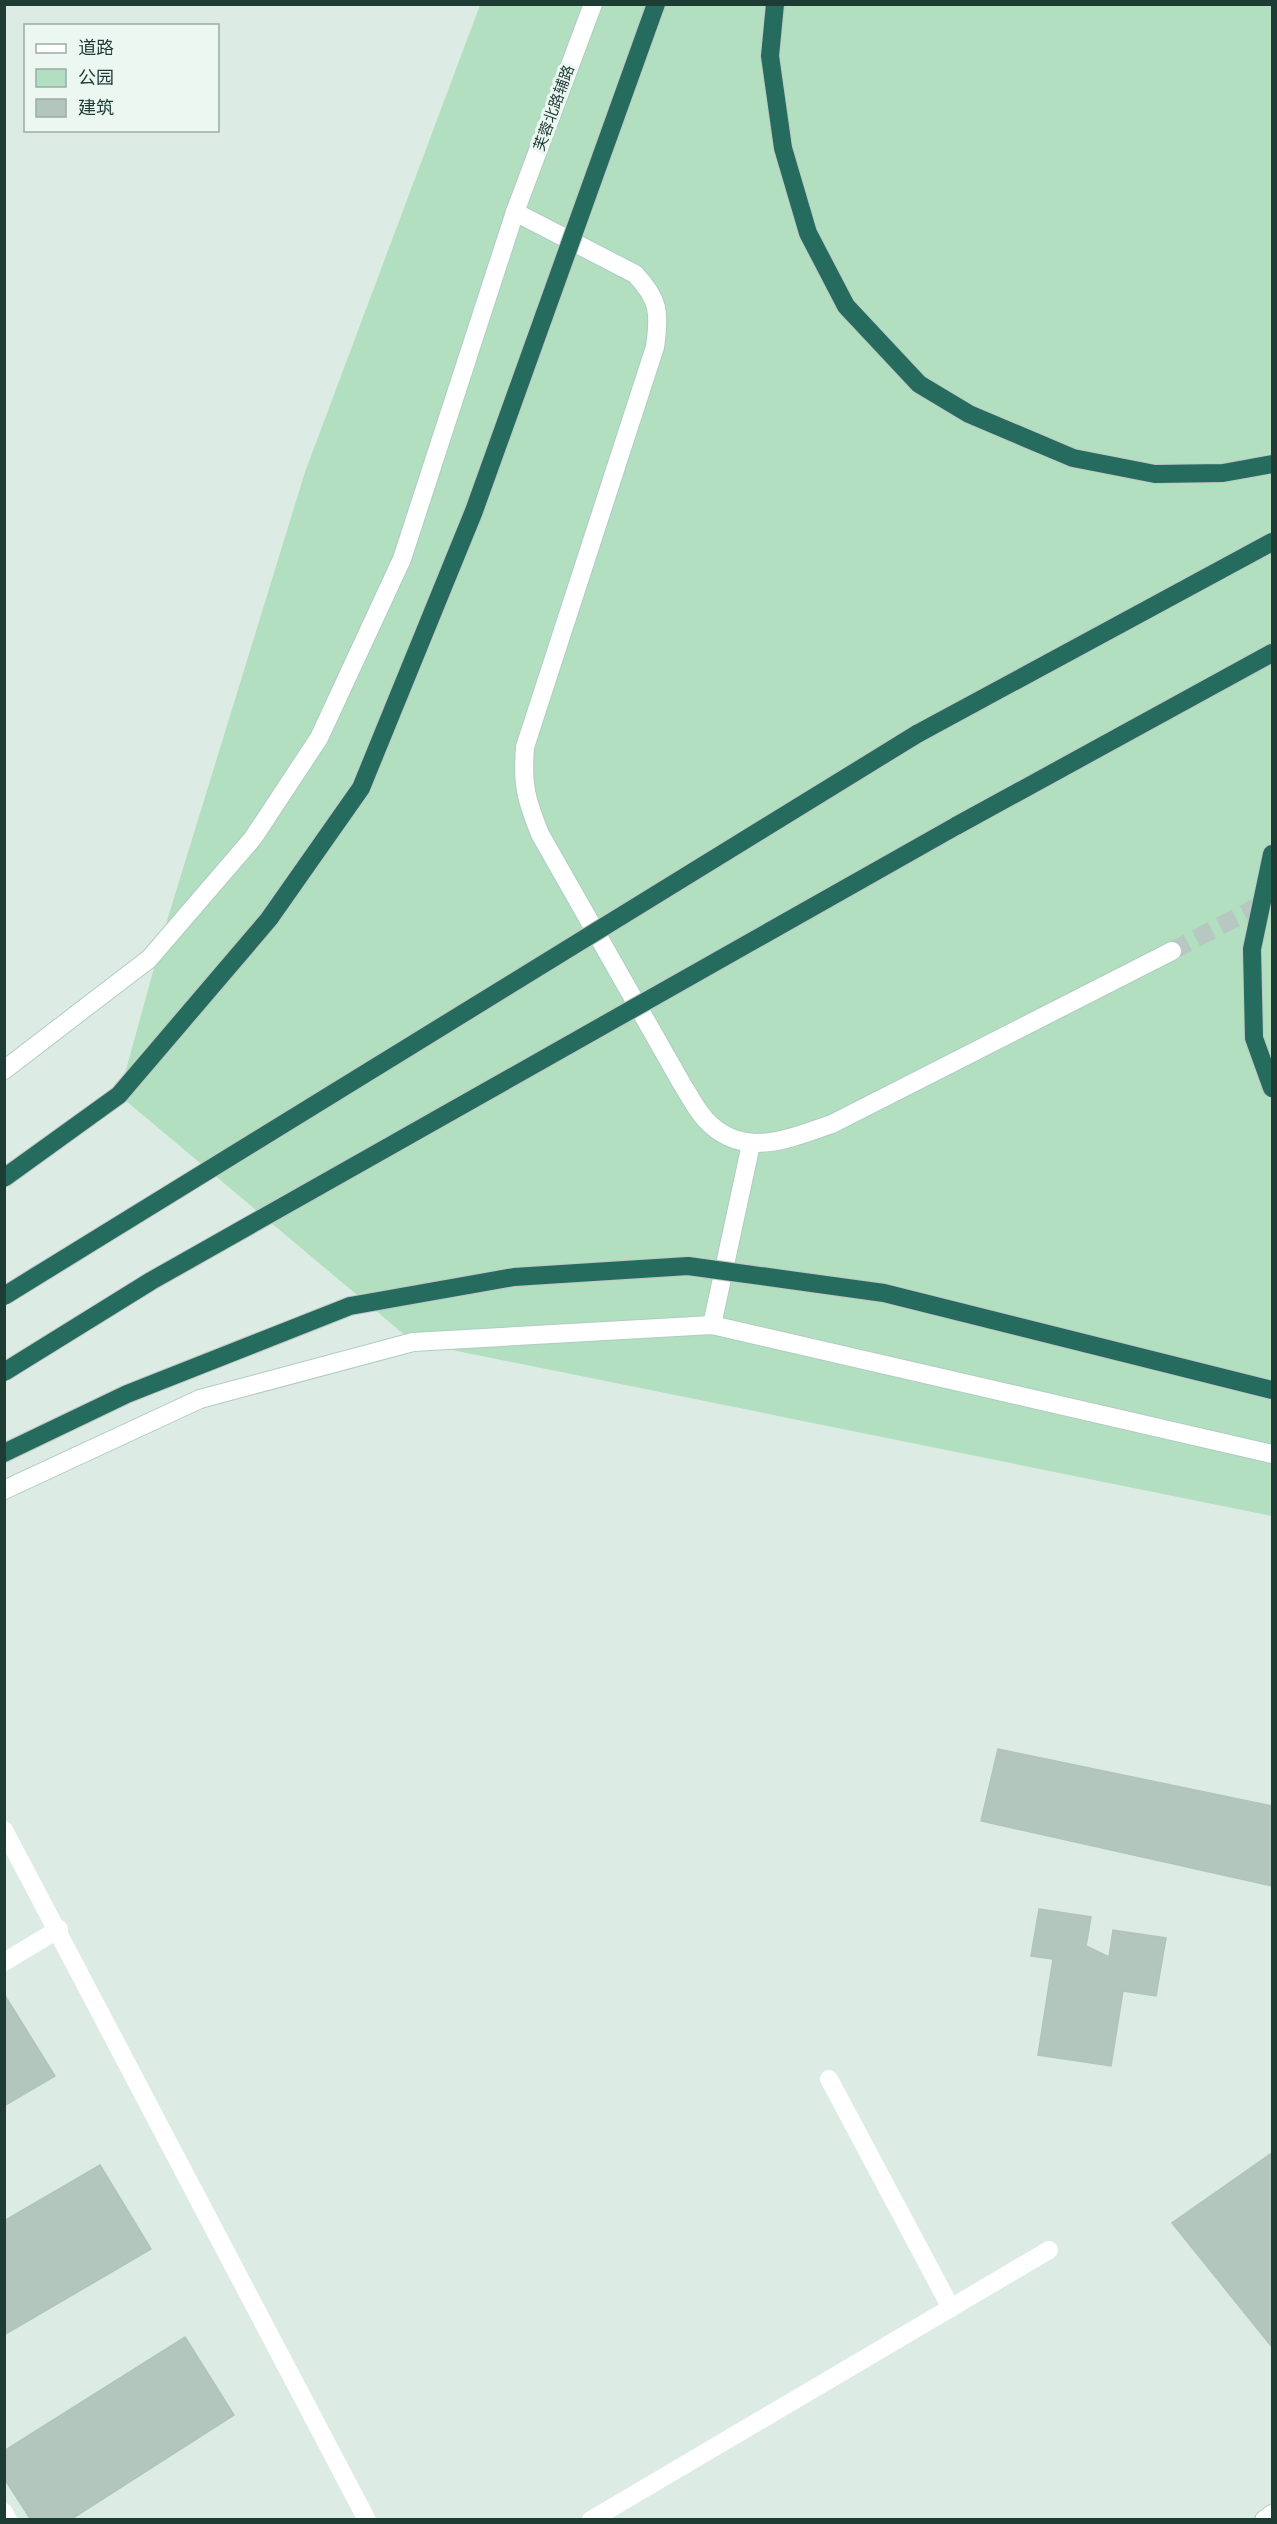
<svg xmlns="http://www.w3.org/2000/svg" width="1277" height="2524" viewBox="0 0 1277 2524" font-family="'Fira Sans Condensed','Noto Sans SC',sans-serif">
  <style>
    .green { fill: #b2dfbf }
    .building { fill: #b2c6be; stroke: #afc5bc; stroke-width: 1.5 }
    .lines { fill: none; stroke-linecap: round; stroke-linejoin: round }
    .secondary-tunnel { stroke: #b7c8c2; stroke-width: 18; stroke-dasharray: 18 9; stroke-linecap: butt }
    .secondary-casing { stroke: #afccc2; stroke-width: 20 }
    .highway-casing { stroke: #c0c8c6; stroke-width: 20 }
    .street { stroke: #fff; stroke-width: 18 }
    .secondary { stroke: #fff; stroke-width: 18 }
    .highway { stroke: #256b5e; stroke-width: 18 }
    .highway-bridge-casing { stroke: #c0c8c6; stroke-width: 20; stroke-linecap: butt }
    .highway-bridge { stroke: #256b5e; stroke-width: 18 }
    .labels { text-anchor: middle; stroke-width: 6; stroke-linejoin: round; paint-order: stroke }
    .street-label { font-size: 15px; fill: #1d3c34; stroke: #edf7f2 }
  </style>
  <rect width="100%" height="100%" fill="#ddebe5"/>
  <polygon class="green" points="480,5 1272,5 1272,1516 413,1342 119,1095 169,914 305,472"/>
  <g class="building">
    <polygon points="998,1749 1272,1806 1272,1886 981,1821"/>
    <polygon points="1039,1909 1091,1917 1086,1946 1109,1957 1113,1930 1166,1938 1156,1996 1123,1991 1111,2066 1038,2055 1053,1959 1031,1956"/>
    <polygon points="4,1994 55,2076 4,2106"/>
    <polygon points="1272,2153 1272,2347 1172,2223"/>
    <polygon points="100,2165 151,2249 4,2335 4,2221"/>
    <polygon points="185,2337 234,2415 70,2520 31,2520 4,2478 4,2451"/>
  </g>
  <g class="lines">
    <polyline class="secondary-tunnel" points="1172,951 1272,899"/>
    <g class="secondary-casing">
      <g id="secondary">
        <path d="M515,212L635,274C659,299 660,313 655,347L525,747C522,785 526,799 540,834L682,1084C689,1095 696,1109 705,1119C742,1160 788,1139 832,1124L1172,951"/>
        <polyline points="4,1070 149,959 253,838 319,738 402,559 515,212 593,4"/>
        <polyline points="712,1325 751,1144"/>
        <polyline points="4,1490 200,1399 413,1342 712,1325 1272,1454"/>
        <polyline points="1264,2520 1272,2514"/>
      </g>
    </g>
    <g class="highway-casing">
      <g id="highway">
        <polyline points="775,4 770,56 783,148 808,233 846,306 919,384 969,414 1073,458 1155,474 1223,473 1272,464"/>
        <polyline points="917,734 1272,542"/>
        <polyline points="956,826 1272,653"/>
        <polyline points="1272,854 1252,949 1254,1038 1272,1088"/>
        <polyline points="4,1453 127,1394 350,1306"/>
      </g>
    </g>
    <g class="street">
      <polyline points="4,1830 367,2520"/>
      <polyline points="4,1962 59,1929"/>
      <polyline points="829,2079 951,2308"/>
      <polyline points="4,2512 8,2520"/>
      <polyline points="591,2520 1049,2250"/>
    </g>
    <use href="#secondary" class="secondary"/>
    <use href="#highway" class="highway"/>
    <g class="highway-bridge-casing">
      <g id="highway-bridge">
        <polyline points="4,1178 119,1095 269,919 361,788 474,511 656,4"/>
        <polyline points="4,1296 917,734"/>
        <polyline points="350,1306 514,1277 688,1266 884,1293 1272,1390"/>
        <polyline points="4,1372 151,1281 956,826"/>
      </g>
    </g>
    <use href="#highway-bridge" class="highway-bridge"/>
  </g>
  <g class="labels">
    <g class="street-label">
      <text transform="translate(554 108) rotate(-70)" y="5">芙蓉北路辅路</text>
    </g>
  </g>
  <rect width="1277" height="2524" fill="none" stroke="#1d3c34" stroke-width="12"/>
  <rect x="24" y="24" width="195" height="108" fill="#edf7f2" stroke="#9aaca6" stroke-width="1.5"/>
  <rect x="36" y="44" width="30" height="9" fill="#ffffff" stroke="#9aaca6" stroke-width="1.5"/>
  <text x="78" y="54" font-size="18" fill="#1d3c34">道路</text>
  <rect x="36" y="69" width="30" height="18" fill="#b2dfbf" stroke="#9aaca6" stroke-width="1.5"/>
  <text x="78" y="84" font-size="18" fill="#1d3c34">公园</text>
  <rect x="36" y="99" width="30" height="18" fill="#b2c6be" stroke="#9aaca6" stroke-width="1.5"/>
  <text x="78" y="114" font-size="18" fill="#1d3c34">建筑</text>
</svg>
